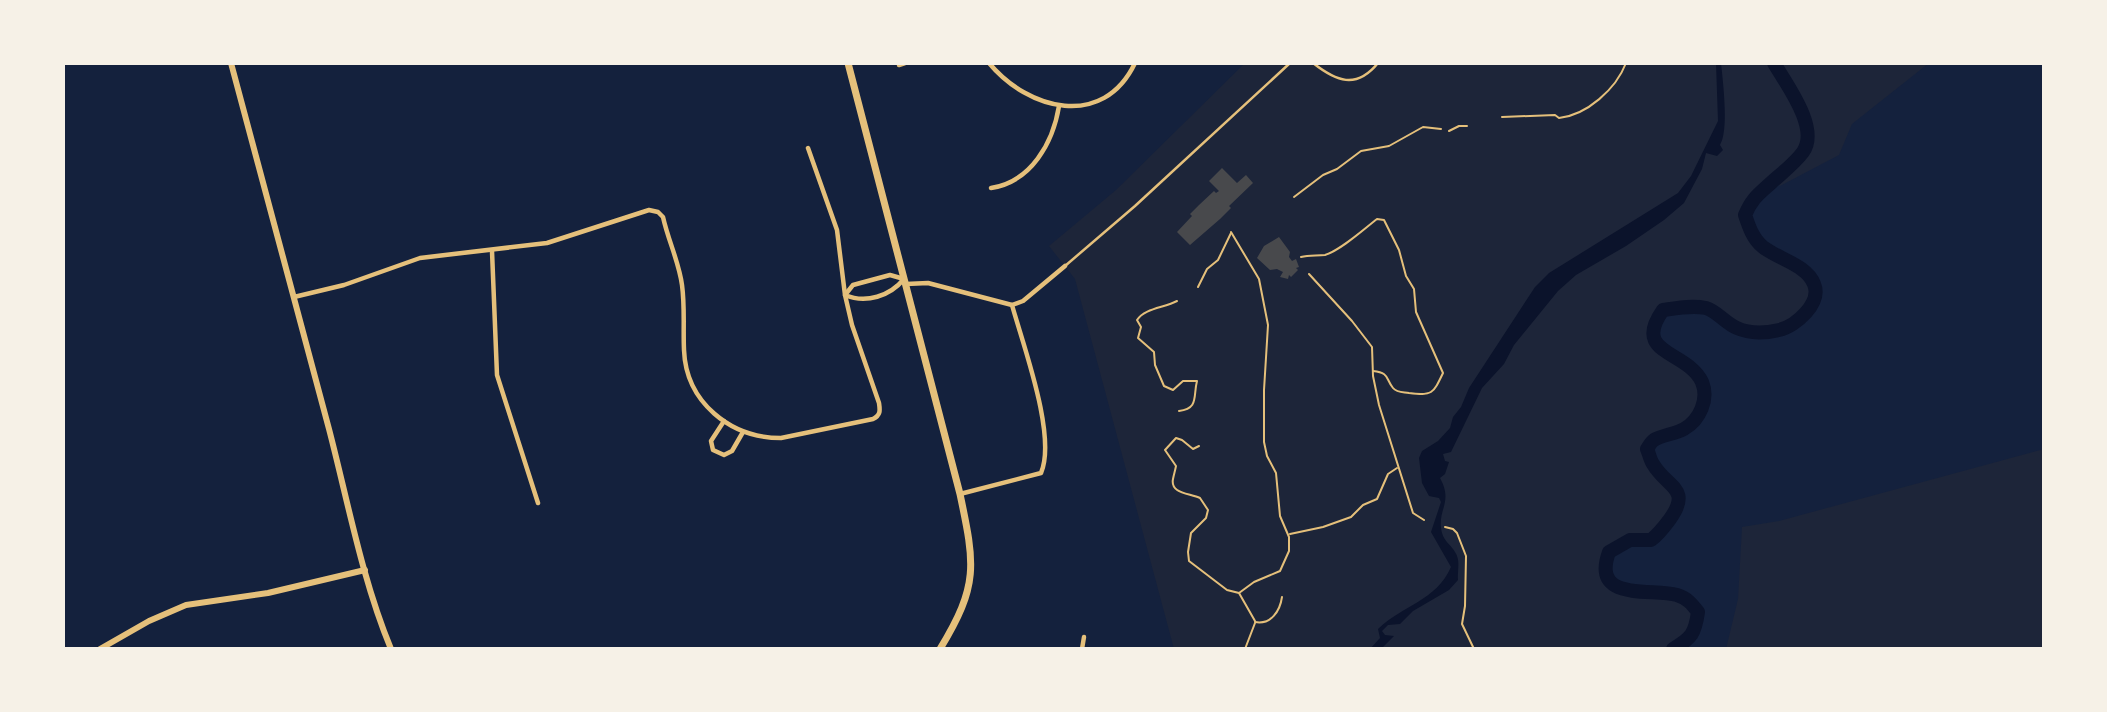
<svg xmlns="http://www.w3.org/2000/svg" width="2107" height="712" viewBox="0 0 2107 712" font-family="Barlow,sans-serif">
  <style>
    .green { fill: #1d2539 }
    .water { fill: #0b132b }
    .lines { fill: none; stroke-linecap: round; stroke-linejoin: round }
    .river { stroke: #0b132b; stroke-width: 14 }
    .building { fill: #48494c }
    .path { stroke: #e5c07b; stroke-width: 2 }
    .service { stroke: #e5c07b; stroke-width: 2.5 }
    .minor { stroke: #e5c07b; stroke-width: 4.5 }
    .tertiary { stroke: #e5c07b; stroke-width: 6 }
    .secondary { stroke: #e5c07b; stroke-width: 7 }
  </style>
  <rect width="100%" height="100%" fill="#14213d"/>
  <g class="green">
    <path d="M1245,63H1929L1852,124L1839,155L1780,186L1773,179L1751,198L1743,214C1748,226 1752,238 1762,247C1777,260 1807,265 1814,285C1820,303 1797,323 1781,329C1768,333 1751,332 1738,328C1727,323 1718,310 1706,307C1692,304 1677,307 1663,309C1627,359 1698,350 1702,392C1703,400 1703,406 1699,413C1688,434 1661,432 1646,448C1663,491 1706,493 1651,539H1630L1608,551C1591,601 1647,589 1676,596C1686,598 1691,605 1697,612C1694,634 1690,638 1672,649H1174L1075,279L1049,246L1116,190Z"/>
    <polygon points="2044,449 2044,649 1726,649 1738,599 1742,527 1779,521"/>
  </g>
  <path class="water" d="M1716,63H1721C1723,82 1729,130 1720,145L1723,150L1717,156L1706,153L1702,169L1684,203L1664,220L1626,246L1576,275L1558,291L1514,345L1504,364L1482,388L1451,452L1443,454L1445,461L1449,462L1445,474L1440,478C1454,503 1436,510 1442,533C1444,541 1451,545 1455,552C1461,561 1457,570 1458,580L1449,590L1413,611L1400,624L1388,625L1382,631L1385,635L1394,636L1381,649H1370L1380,638L1378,629C1403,605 1436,601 1451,567L1431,532L1441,502L1439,498L1429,496L1422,483L1419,458L1422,451L1438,441L1450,428L1453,417L1461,407L1469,388L1535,287L1549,273L1678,193L1691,176L1718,121Z"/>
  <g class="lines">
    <path class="river" d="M1673,649C1692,638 1695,633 1698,612C1692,604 1687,598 1677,595C1650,588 1591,602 1609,552L1630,540H1651C1659,534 1664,527 1670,519C1692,488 1667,488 1653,464C1650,460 1649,453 1647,449C1649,446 1651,442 1654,440C1662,435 1675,434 1684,429C1700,420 1709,399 1702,382C1687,350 1631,355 1663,310C1677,308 1692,305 1706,308C1717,311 1726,324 1737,328C1750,334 1766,333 1779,330C1796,326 1822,303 1814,284C1807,265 1778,259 1763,247C1753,239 1749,227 1745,215C1752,198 1759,194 1772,182C1782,173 1795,163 1803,152C1820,128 1786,84 1774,63"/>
  </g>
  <g class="building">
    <polygon points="1222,168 1237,183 1246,175 1253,183 1229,206 1231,208 1220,219 1190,245 1177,232 1192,216 1190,214 1199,205 1214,191 1216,193 1219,191 1209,181"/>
    <polygon points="1279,237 1290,252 1289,257 1292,261 1296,259 1299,267 1296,268 1298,270 1291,277 1289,275 1288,279 1280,277 1283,272 1277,269 1270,270 1257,258 1264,246"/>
  </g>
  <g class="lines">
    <g class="path">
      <path d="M1502,117L1555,115L1559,118C1587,115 1616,89 1626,63"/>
      <polyline points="1449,131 1459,126 1467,126"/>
      <polyline points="1294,197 1323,175 1337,169 1361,151 1389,146 1423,127 1441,129"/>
      <path d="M1301,257C1309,255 1317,256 1325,255C1341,250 1364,229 1377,219L1384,220L1399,250L1406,276L1414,289L1416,312L1443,373C1433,394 1432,396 1409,393C1403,392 1397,393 1393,388C1385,378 1390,373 1373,371"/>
      <polyline points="1309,274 1352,321 1372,347 1373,376 1379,405 1413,513 1424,520"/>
      <polyline points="1198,287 1207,269 1218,260 1231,233"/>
      <path d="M1177,301C1164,308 1145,308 1137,320L1141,327L1138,338L1154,352L1155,365L1164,386L1173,390L1183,381H1197C1193,396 1199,409 1179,411"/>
      <path d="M1199,446L1193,449L1182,440L1176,438L1165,450L1176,466C1175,471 1174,474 1173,479C1170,494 1190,493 1200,498L1208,510L1206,518L1191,533L1188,552L1189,561L1227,590L1239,593L1254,582L1280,571L1289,551V537L1280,516L1276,473L1267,456L1264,442V390L1268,325L1259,279L1231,232"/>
      <polyline points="1445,527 1453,529 1457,533 1466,556 1465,606 1462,624 1474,649"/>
      <polyline points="1290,534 1323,527 1351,517 1363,505 1377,499 1388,474 1397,468"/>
      <polyline points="1239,593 1255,621"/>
      <path d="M1255,622C1271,625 1280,611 1282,597"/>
      <polyline points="1245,649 1255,623"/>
    </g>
    <g class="service">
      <path d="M1313,63C1336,81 1356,90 1378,63"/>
      <polyline points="1065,266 1135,206 1290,63"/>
    </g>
    <g class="minor">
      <path d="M989,63C1028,110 1103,130 1135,63"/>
      <polyline points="899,65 905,63"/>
      <path d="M991,188C1031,182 1053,143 1059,106"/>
      <polyline points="492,251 497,375 538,503"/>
      <path d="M890,275L904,279C890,296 866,304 845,295L853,285Z"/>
      <polyline points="906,284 928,283 1012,305 1023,301 1065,266"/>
      <path d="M294,297L344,285L420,258L547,243L649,210L658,212L663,217C668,240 679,262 682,285C685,307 683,328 684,350C686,402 730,438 781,438L873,419C881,415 880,410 879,403L852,325L845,295L837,230L808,148"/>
      <polyline points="724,421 711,441 713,450 724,455 732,451 743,432"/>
      <path d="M960,494L1041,473C1057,436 1023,345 1012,305"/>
      <polyline points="1082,649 1084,637"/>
    </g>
    <g class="tertiary">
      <path d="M231,63C264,185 297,307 329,429C348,502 362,579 391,649"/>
      <polyline points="100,649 149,621 186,605 268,593 365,570"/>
    </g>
    <path class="secondary" d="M848,63L960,494C975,565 979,585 940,649"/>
  </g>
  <rect width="2107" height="712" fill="none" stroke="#f6f1e7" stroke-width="130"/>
</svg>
